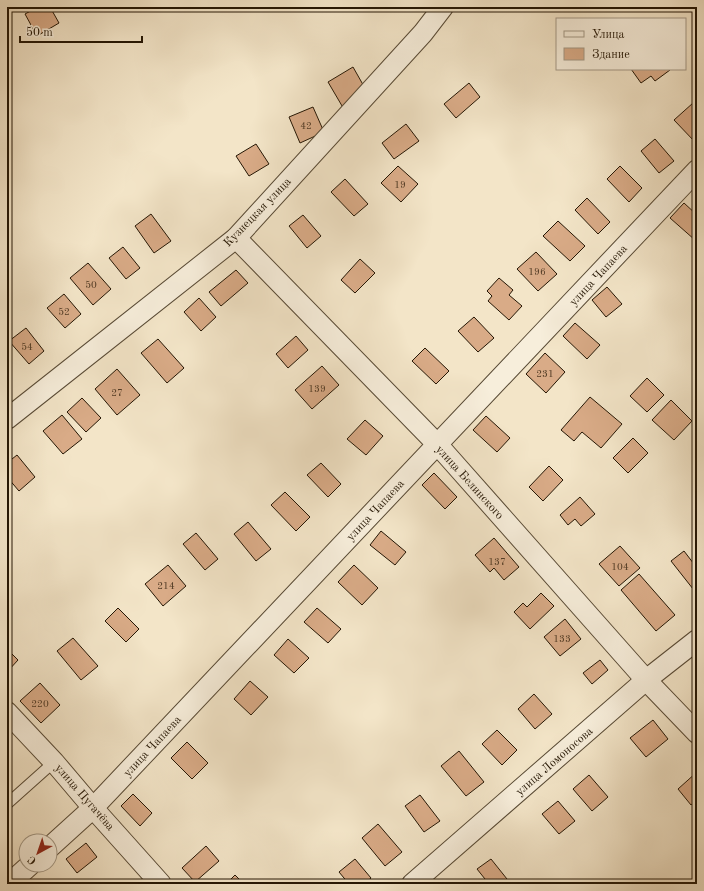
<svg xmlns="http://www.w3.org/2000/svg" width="704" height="891" viewBox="0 0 704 891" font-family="'Old Standard TT',serif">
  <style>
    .building { fill: #d9ab87; stroke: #241604 }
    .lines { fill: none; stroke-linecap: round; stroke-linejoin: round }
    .lane-casing { stroke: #584a35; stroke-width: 12 }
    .street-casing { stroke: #584a35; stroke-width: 22 }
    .lane { stroke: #f7eedb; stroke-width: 10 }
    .street { stroke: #f7eedb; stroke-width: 20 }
    .labels { text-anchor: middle; stroke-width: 3.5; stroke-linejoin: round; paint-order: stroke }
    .number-label { font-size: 10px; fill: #513b25 }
    .street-label { font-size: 12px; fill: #241604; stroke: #f7eedb }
  </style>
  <rect width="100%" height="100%" fill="#f3e5c8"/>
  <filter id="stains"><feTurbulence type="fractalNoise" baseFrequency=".005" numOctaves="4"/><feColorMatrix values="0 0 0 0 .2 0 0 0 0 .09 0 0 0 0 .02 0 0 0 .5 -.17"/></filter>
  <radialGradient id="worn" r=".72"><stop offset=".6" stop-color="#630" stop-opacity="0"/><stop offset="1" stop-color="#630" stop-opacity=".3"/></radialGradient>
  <g class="building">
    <polygon points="38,7 50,7 59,23 37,36 25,14"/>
    <polygon points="353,67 370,97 345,111 328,82"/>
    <polygon points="631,69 669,69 670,70 655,81 651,76 641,83"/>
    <polygon points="469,83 480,97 456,118 444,104"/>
    <polygon points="693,103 697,108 697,140 695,142 674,120"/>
    <polygon points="313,107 324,132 300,143 289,117"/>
    <polygon points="406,124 419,141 394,159 382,143"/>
    <polygon points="655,139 674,161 659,173 641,151"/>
    <polygon points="256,144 269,164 249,176 236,156"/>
    <polygon points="398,166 418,184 401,202 381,183"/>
    <polygon points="620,166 642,188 629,202 607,179"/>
    <polygon points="345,179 368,204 354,216 331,192"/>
    <polygon points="587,198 610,222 598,234 575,210"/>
    <polygon points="684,203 697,215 697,237 695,240 670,218"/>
    <polygon points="151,214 171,241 154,253 135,226"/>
    <polygon points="303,215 321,236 307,248 289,226"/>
    <polygon points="558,221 585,246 570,261 543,236"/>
    <polygon points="123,247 140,268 126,279 109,258"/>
    <polygon points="536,252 557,274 538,291 517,269"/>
    <polygon points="360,259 375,273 355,293 341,280"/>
    <polygon points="88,263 111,289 93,305 70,278"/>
    <polygon points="236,270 248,283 221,306 209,292"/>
    <polygon points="499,278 513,290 509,295 522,306 509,320 488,301 492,296 487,291"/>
    <polygon points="607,287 622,304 606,317 592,300"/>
    <polygon points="64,294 81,314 65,328 47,308"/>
    <polygon points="199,298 216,317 201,331 184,312"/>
    <polygon points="474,317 494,338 478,352 458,331"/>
    <polygon points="575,323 600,345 587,359 563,336"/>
    <polygon points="26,328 44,351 29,364 9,341"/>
    <polygon points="296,336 308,350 288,368 276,354"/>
    <polygon points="158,339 184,368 167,383 141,353"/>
    <polygon points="425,348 449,371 436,384 412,361"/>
    <polygon points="545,353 565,372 546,393 526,374"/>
    <polygon points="322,366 339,385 312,409 295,390"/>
    <polygon points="117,369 140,395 117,415 95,389"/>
    <polygon points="647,378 664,395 647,412 630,396"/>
    <polygon points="590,397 622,424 601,448 582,432 574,441 561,430"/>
    <polygon points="82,398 101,418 86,432 67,412"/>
    <polygon points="671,400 692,421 674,440 652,420"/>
    <polygon points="62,415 82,439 63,454 43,431"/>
    <polygon points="486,416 510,438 497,452 473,430"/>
    <polygon points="365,420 383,436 366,455 347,439"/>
    <polygon points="633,438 648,453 628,473 613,458"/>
    <polygon points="17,455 35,477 19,491 7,477 7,463"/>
    <polygon points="321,463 341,484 328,497 307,475"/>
    <polygon points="549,466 563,480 543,501 529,487"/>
    <polygon points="434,473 457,497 445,509 422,485"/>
    <polygon points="285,492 310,517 296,531 271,505"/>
    <polygon points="580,497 595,514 581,526 575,519 568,525 560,515"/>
    <polygon points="248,522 271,549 256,561 234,534"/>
    <polygon points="381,531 406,552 395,565 370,545"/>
    <polygon points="196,533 218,559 205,570 183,544"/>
    <polygon points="494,538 519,567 504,580 494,568 490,572 475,555"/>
    <polygon points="620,546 640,568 619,586 599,564"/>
    <polygon points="684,551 697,568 697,594 671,561"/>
    <polygon points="168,565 186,586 163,606 145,584"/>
    <polygon points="354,565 378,588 362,605 338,582"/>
    <polygon points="639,574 675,615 656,631 621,590"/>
    <polygon points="541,593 554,606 530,629 514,612 523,603 527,607"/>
    <polygon points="118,608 139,629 126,642 105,621"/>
    <polygon points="317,608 341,629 328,643 304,622"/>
    <polygon points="565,619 581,639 560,656 544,637"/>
    <polygon points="73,638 98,666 81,680 57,651"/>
    <polygon points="288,639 309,658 294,673 274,655"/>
    <polygon points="7,649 18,660 7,672"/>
    <polygon points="600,660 608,670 592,684 583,673"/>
    <polygon points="250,681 268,697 251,715 234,699"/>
    <polygon points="40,683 60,705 41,723 20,701"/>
    <polygon points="534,694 552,714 535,729 518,709"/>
    <polygon points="653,720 668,739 646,757 630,738"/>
    <polygon points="497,730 517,750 502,765 482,744"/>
    <polygon points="187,742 208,763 192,779 171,758"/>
    <polygon points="459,751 484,782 466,796 441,766"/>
    <polygon points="697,772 697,800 691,805 678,789"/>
    <polygon points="589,775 608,797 592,811 573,789"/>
    <polygon points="133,794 152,813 140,826 121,806"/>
    <polygon points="420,795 440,821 424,832 405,806"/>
    <polygon points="558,801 575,821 559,834 542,814"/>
    <polygon points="378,824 402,852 385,866 362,838"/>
    <polygon points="86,843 97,857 77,873 66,859"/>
    <polygon points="206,846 219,861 195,882 182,868"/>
    <polygon points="355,859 371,878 364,884 349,884 339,872"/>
    <polygon points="491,859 511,884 489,884 477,869"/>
    <polygon points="235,875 244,884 226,884"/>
  </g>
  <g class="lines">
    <g class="lane-casing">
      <polyline id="lane" points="7,804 54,762"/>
    </g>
    <g class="street-casing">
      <g id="street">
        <polyline points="236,238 437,444 646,680 697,733"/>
        <polyline points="7,419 236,238 423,33 443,7"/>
        <polyline points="7,712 54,762 93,808 161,884"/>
        <polyline points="50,847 93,808 697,170"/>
        <polyline points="9,884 30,865"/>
        <polyline points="412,884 646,680 697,640"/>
      </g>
    </g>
    <use href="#lane" class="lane"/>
    <use href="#street" class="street"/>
  </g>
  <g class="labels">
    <g class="number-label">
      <text x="306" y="129">42</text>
      <text x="400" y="188">19</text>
      <text x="537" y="275">196</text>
      <text x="91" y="288">50</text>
      <text x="64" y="315">52</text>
      <text x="27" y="350">54</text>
      <text x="545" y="377">231</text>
      <text x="317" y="392">139</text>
      <text x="117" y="396">27</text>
      <text x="497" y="565">137</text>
      <text x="620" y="570">104</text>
      <text x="166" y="589">214</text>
      <text x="562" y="642">133</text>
      <text x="40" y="707">220</text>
    </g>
    <g class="street-label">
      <text transform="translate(257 212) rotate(-46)" y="4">Кузнецкая улица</text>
      <text transform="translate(598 275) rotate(-47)" y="4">улица Чапаева</text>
      <text transform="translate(470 482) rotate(48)" y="4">улица Белинского</text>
      <text transform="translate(375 510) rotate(-47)" y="4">улица Чапаева</text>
      <text transform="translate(152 746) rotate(-47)" y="4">улица Чапаева</text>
      <text transform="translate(554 761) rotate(-41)" y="4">улица Ломоносова</text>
      <text transform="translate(85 797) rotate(49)" y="4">улица Пугачёва</text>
    </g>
  </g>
  <rect width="704" height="891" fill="none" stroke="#f3e5c8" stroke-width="24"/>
  <rect x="8" y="8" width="688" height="875" fill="none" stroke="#241604" stroke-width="2"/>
  <rect x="12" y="12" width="680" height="867" fill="none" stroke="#241604"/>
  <rect x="556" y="18" width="130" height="52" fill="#f7eedb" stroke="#a39885"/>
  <rect x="564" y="31" width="20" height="6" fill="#f7eedb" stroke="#a39885"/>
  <text x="592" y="38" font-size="12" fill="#241604">Улица</text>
  <rect x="564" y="48" width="20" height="12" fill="#d9ab87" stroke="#a39885"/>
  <text x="592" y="58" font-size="12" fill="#241604">Здание</text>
  <g transform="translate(38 853) rotate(220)"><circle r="19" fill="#f7eedb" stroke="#a39885"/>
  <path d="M0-3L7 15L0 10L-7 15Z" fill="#8f2418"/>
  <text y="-6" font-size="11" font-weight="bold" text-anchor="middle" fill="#241604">С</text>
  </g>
  <path d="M20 36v6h122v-6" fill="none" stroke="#241604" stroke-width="2"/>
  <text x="26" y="36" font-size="12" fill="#241604" stroke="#f7eedb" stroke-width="3" paint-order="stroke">50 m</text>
  <rect width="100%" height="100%" filter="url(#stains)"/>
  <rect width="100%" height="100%" fill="url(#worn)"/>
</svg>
